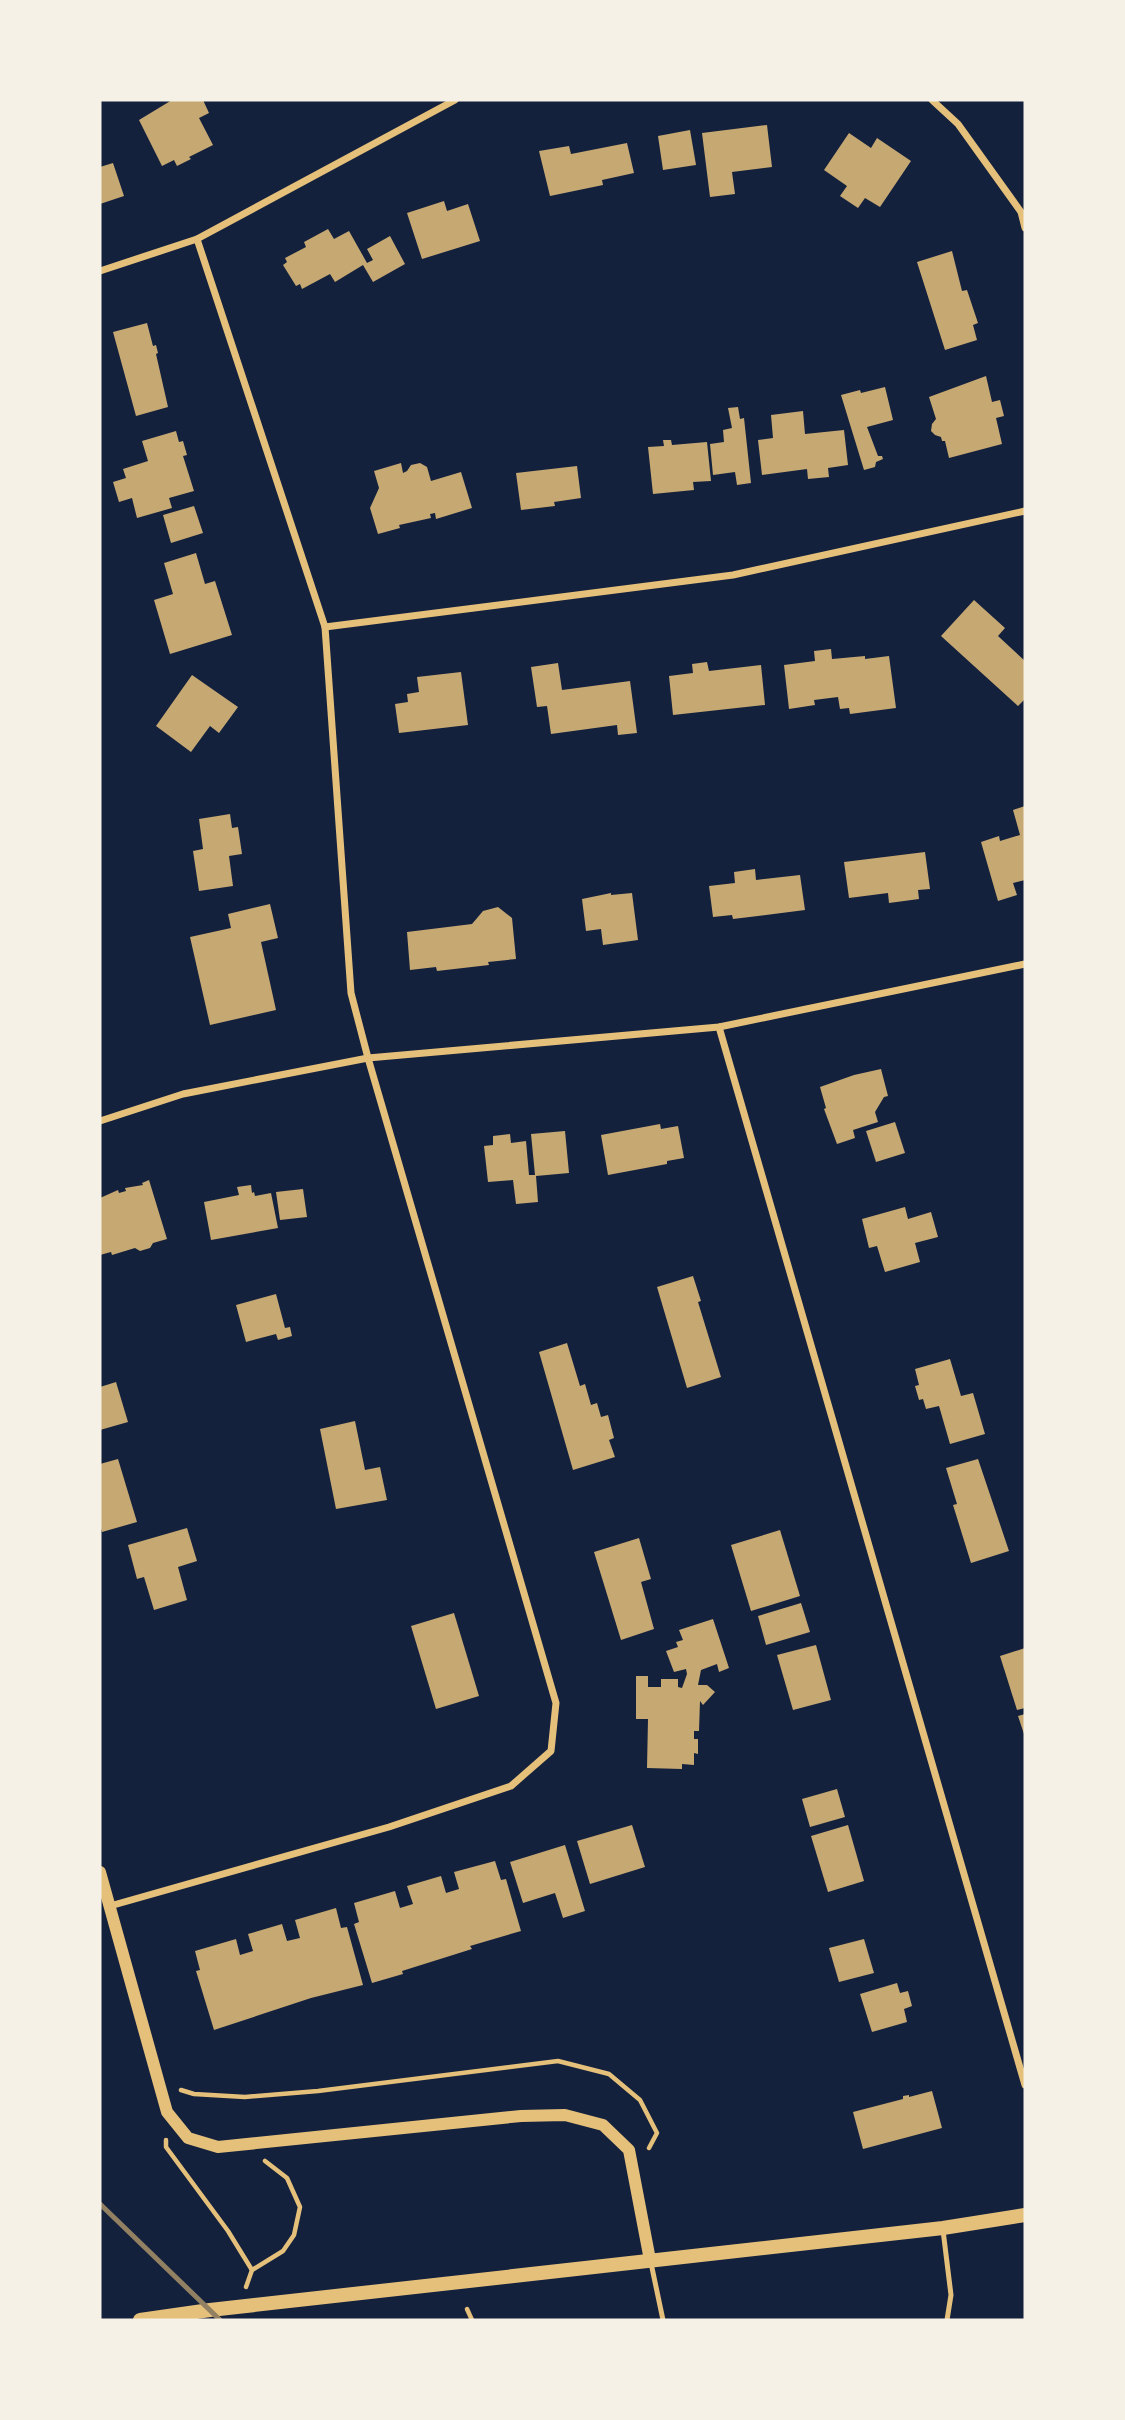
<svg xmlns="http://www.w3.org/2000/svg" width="1125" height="2420" viewBox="0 0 1125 2420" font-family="'Libre Baskerville',serif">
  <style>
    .building { fill: #c6a872 }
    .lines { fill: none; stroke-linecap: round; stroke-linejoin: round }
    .path { stroke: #e5c07b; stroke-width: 4.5 }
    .service { stroke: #e5c07b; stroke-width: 5 }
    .minor { stroke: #e5c07b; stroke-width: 7 }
    .tertiary { stroke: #e5c07b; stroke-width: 12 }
    .secondary { stroke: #e5c07b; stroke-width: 14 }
    .rail { stroke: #918062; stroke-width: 5 }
  </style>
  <rect width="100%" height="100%" fill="#14213d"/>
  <g class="building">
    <polygon points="172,100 203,100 209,113 199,118 213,145 189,157 191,159 177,166 174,160 162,166 139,120"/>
    <polygon points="767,125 772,167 732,172 735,194 710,197 702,133"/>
    <polygon points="690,130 696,165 663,170 658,136"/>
    <polygon points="849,133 871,148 877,138 911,161 880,207 865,198 858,208 840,196 847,186 824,170"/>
    <polygon points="627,143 634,173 602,180 603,185 550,196 539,151 569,146 571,154"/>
    <polygon points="113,163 124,196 100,204 100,167"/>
    <polygon points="444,201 447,211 468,204 480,241 422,259 407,213"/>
    <polygon points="328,229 334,239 349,231 367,263 373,260 367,249 390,236 405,264 373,282 363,265 335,282 330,274 302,289 300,284 296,286 283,265 287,262 285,258 306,247 304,242"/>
    <polygon points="952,251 962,291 967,290 978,323 973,325 977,340 945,350 917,262"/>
    <polygon points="147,323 153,346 156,345 158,353 156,354 168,407 136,416 113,332"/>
    <polygon points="986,376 992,402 1000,400 1004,416 996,418 1002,444 949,458 945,441 942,441 941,437 935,435 931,431 932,424 936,419 929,397"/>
    <polygon points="885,387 893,420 867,427 878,456 882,456 883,459 876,462 875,467 864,470 841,395 860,390 861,393"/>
    <polygon points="738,407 740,419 744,418 751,483 737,485 735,472 713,475 710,444 724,442 723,430 732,428 728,408"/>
    <polygon points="803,411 805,434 844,430 848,465 828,468 829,477 808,479 807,469 762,475 758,440 773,438 771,415"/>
    <polygon points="176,431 179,442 183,441 187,455 183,456 194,491 169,498 172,508 137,518 132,498 119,502 113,482 126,478 123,469 148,461 142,441"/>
    <polygon points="663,440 671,440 672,445 707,442 711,481 693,482 694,490 653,494 648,447 664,446"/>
    <polygon points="401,463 403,473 407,471 411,465 420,463 427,467 431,481 461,472 472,508 436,519 435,513 430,514 431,518 399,525 400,528 378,534 370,508 379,488 374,471"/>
    <polygon points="577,466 581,498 554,502 555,506 521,510 516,473"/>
    <polygon points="194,506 203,533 171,543 163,515"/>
    <polygon points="196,553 205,584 215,581 232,635 170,654 154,600 173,594 164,563"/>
    <polygon points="974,600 1005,628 998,636 1025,661 1025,699 1018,706 941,636"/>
    <polygon points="831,649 832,659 865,656 865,659 889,656 896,708 850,714 849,708 840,709 838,697 814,700 815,705 789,709 784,665 815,661 814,651"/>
    <polygon points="707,662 709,671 761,665 765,705 673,715 669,676 693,673 692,664"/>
    <polygon points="558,663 562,690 630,681 637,733 618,735 617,725 551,734 547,706 537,707 531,667"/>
    <polygon points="461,672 468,725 399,733 395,704 408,702 407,694 419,692 417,677"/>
    <polygon points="192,675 238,707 219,733 210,726 191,752 156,726"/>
    <polygon points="1025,806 1025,880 1013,883 1017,895 998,901 981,842 999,836 1000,841 1020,835 1013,810"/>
    <polygon points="230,814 232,828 238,827 242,854 229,856 233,886 199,891 193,851 203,849 199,819"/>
    <polygon points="925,852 930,889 918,890 919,899 889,903 888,893 849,898 844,862"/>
    <polygon points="755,869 756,880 800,875 805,910 733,919 732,915 713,917 709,886 735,883 734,872"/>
    <polygon points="611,893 611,895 632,893 638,940 603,945 601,929 586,931 582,899"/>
    <polygon points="270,904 278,938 261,942 276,1010 210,1025 190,937 231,928 228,914"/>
    <polygon points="498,907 512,918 516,959 488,962 489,965 437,971 436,967 410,970 407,932 472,924 483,911"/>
    <polygon points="881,1069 888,1096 884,1097 875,1112 878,1122 853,1130 855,1138 837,1144 824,1109 826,1108 820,1087 854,1075"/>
    <polygon points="895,1122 905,1153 876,1162 866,1131"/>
    <polygon points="660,1124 661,1129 678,1126 684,1158 667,1161 667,1164 608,1175 601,1135"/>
    <polygon points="565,1131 569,1173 536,1176 538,1202 516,1204 513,1180 488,1182 484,1146 493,1145 493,1136 510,1134 511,1143 526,1141 529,1175 535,1175 531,1134"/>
    <polygon points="149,1180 167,1239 153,1243 150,1248 140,1251 135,1248 112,1255 111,1252 100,1255 100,1198 118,1190 119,1193 126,1191 125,1188 143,1185 142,1183"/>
    <polygon points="251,1185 252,1193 254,1192 255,1196 271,1193 278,1228 211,1240 204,1202 239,1195 237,1187"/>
    <polygon points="303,1189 307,1217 280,1220 276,1192"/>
    <polygon points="905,1207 908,1219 931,1212 938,1237 915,1243 920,1262 885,1272 877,1246 869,1248 862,1219"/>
    <polygon points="693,1276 701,1301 698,1302 721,1377 687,1388 657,1287"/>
    <polygon points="276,1294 285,1328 290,1327 292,1336 278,1340 276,1334 246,1342 236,1305"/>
    <polygon points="567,1343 580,1386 585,1384 591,1405 597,1403 601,1417 608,1415 614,1438 609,1440 615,1457 573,1470 539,1352"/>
    <polygon points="950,1359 961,1396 973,1393 985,1434 950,1444 939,1406 926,1409 923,1399 919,1400 915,1386 919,1385 915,1369"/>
    <polygon points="116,1382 128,1422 100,1430 100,1387"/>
    <polygon points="355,1421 365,1470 380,1467 387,1500 336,1509 320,1429"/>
    <polygon points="118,1459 137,1522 102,1532 100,1525 100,1464"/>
    <polygon points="978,1459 1009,1551 971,1563 953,1505 957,1504 946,1468"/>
    <polygon points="187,1528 197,1561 178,1567 187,1600 154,1610 144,1577 137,1579 128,1545"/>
    <polygon points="780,1530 800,1596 751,1611 731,1545"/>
    <polygon points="639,1538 651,1579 641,1582 654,1629 621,1640 594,1552"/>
    <polygon points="801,1603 810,1632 766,1645 758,1616"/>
    <polygon points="454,1613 479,1696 436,1709 411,1626"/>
    <polygon points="713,1619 729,1668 719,1672 717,1664 701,1670 698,1685 707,1685 715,1692 703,1705 700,1701 699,1731 694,1731 694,1739 698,1739 698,1754 694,1753 694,1765 682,1764 682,1769 647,1768 648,1719 636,1719 636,1676 648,1676 648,1687 661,1687 661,1679 678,1679 678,1687 682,1688 687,1674 686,1669 674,1672 666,1651 678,1647 676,1642 683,1640 679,1630"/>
    <polygon points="816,1645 831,1700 793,1710 777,1655"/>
    <polygon points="1025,1648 1025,1708 1017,1710 1000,1656"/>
    <polygon points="1025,1714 1025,1737 1018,1716"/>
    <polygon points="837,1789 845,1817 810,1827 802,1799"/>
    <polygon points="632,1825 645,1867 590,1884 577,1841"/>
    <polygon points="848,1825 864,1881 828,1892 811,1836"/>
    <polygon points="565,1845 585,1911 563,1918 555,1893 523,1903 510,1862"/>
    <polygon points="495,1861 501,1880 506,1879 521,1931 470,1946 472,1949 402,1971 403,1974 372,1983 354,1924 359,1922 354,1903 395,1891 400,1908 413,1904 407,1886 441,1876 446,1893 459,1889 454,1872"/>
    <polygon points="336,1908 341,1928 347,1927 363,1985 311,1998 214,2030 196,1971 200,1970 195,1951 236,1939 240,1955 253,1951 248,1934 282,1924 287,1941 300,1938 295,1920"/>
    <polygon points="864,1939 874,1973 839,1982 829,1948"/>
    <polygon points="897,1983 900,1993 908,1991 912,2006 904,2009 907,2022 872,2032 860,1994"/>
    <polygon points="932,2091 942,2128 863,2149 853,2112 903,2099 903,2096 909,2095 909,2097"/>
  </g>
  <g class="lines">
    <g class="path">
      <polyline points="181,2090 194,2094 245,2097 318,2091 558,2061 609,2074 640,2100 657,2133 649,2148"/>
      <polyline points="166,2140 166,2147 228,2231 252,2270"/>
      <polyline points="246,2287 252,2270 283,2251 294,2235 300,2207 287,2178 265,2161"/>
      <polyline points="467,2309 472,2320"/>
    </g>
    <g class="service">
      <polyline points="943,2230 951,2295 947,2320"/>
      <polyline points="651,2263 663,2320"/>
    </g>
    <g class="minor">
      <polyline points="932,100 958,124 1021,212 1025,228"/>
      <polyline points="100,271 197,239 455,100"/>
      <polyline points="325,627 733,575 1025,511"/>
      <polyline points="719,1027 1025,2085"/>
      <polyline points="100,1121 183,1094 368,1058 719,1027 1025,964"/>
      <polyline points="110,1906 389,1827 511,1786 551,1751 556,1703 368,1058 351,993 325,627 197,239"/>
    </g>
    <polyline class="tertiary" points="100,1872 167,2112 188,2138 218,2147 521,2116 565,2115 603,2125 629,2150 650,2260"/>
    <polyline class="secondary" points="140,2320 210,2310 943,2228 1025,2215"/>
    <polyline class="rail" points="100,2204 220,2320"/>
  </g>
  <rect width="1125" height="2420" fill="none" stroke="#f6f1e7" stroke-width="203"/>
</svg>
